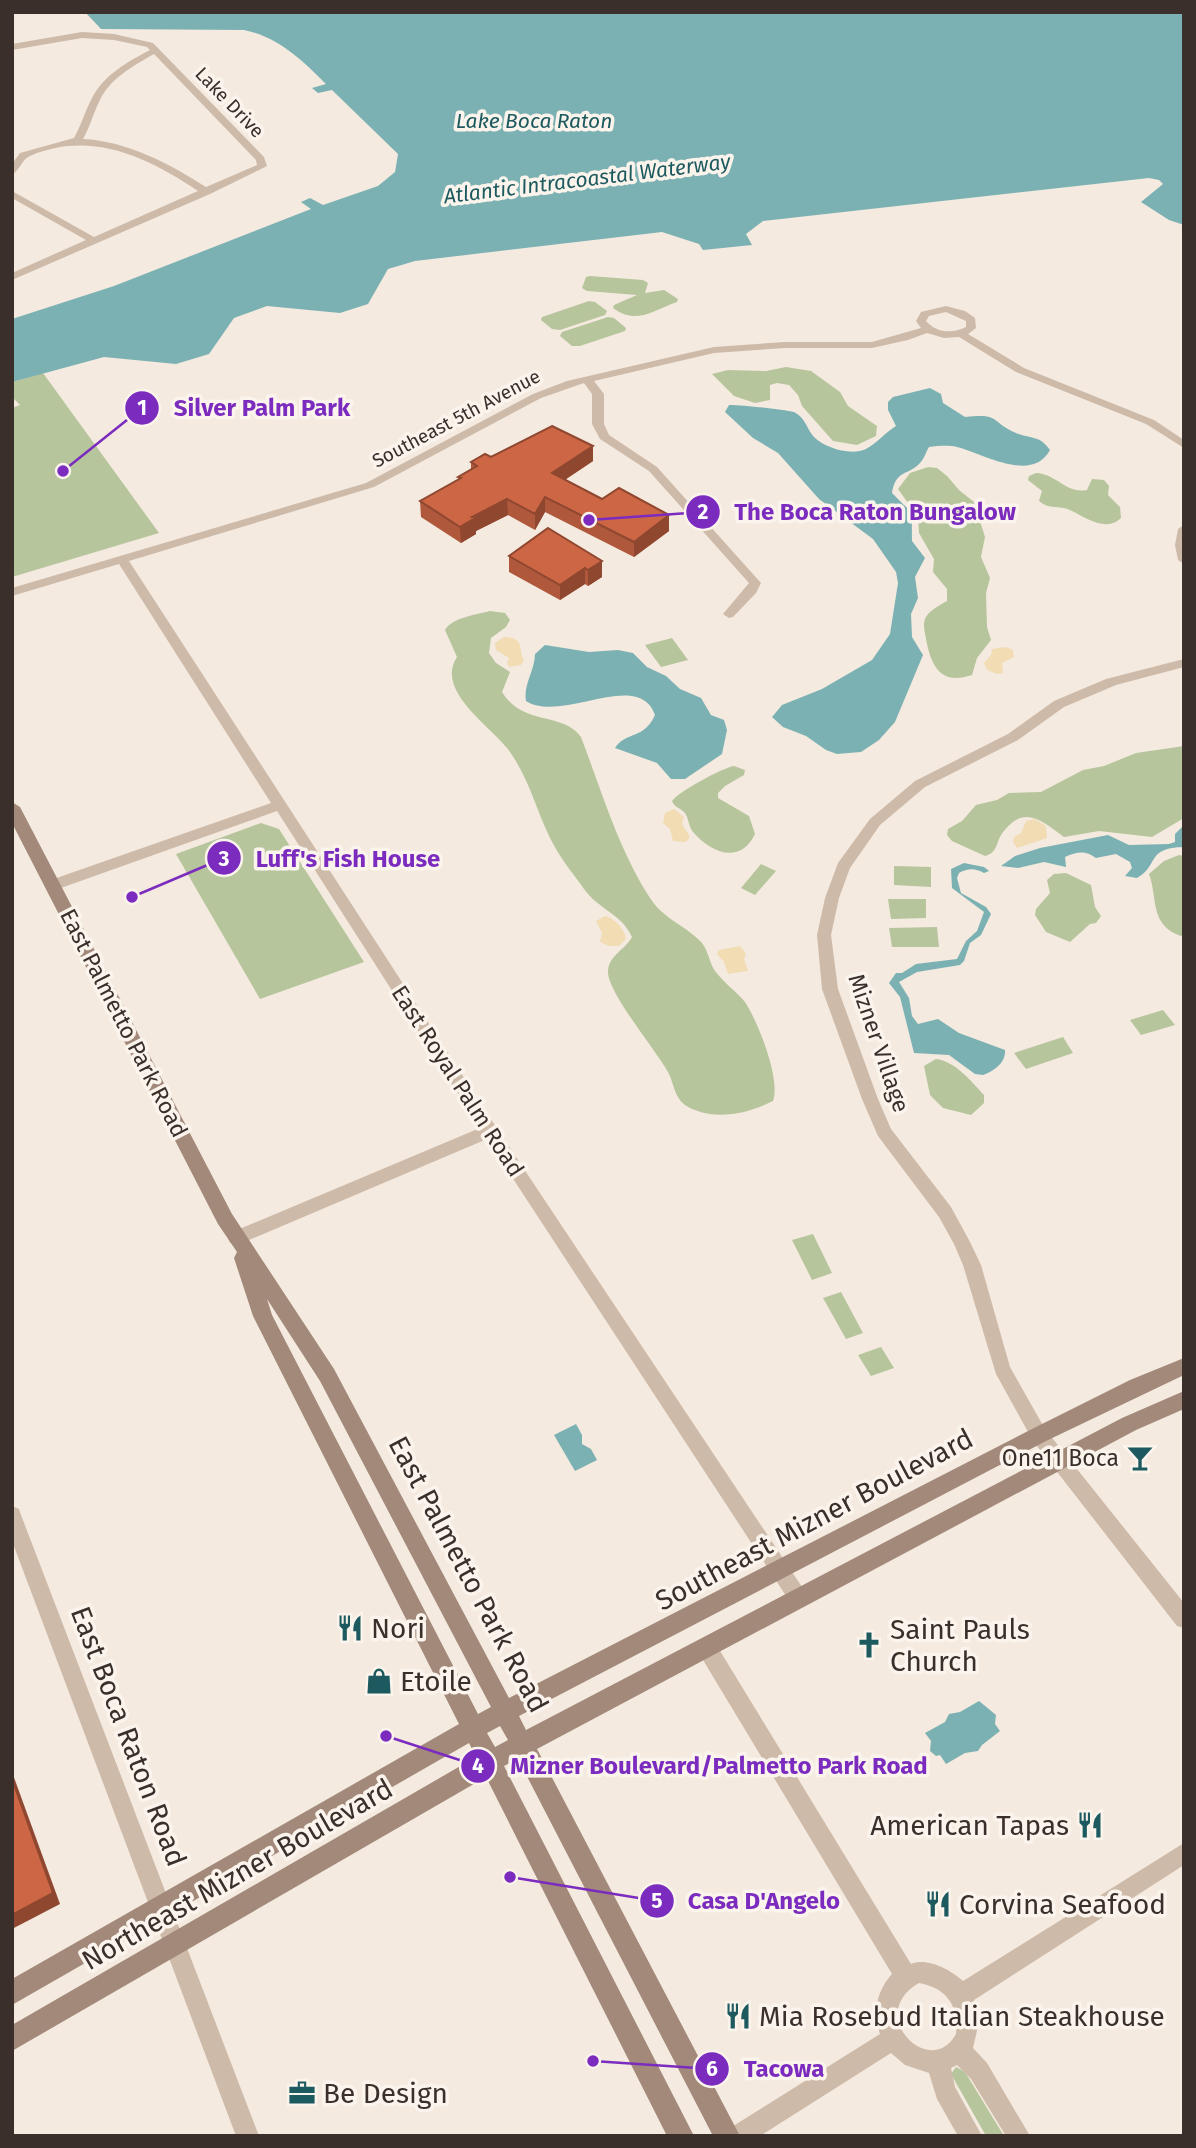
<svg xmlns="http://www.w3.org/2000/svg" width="1196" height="2148" viewBox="0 0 1196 2148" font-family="'Fira Sans',sans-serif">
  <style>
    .green { fill: #b7c59d }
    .sand { fill: #f1dcb4 }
    .water { fill: #7cb1b3 }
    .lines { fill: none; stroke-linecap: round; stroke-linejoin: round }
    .minor { fill: #cebaa9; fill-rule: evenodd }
    .secondary { fill: #a2897a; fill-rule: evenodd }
    .wall { fill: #af583b }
    .shaded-wall { fill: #8f4730 }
    .building { fill: #cc6645; stroke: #8f4730; stroke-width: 2 }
    .labels { text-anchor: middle; stroke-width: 7; stroke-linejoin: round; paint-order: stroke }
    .far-street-label { font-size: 19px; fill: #3a2f2a; stroke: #fbf4ec }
    .far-water-label { font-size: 21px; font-style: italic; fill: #1c5a5f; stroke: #fbf4ec }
    .street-label { font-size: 23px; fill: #3a2f2a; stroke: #fbf4ec }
    .poi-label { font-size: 23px; fill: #3a2f2a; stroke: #fbf4ec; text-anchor: end }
    .near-street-label { font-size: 28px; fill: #3a2f2a; stroke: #fbf4ec }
    .near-poi-label { font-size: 28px; fill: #3a2f2a; stroke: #fbf4ec; text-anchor: start }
    .leader { fill: none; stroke: #7b2cbf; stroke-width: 2.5 }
    .callout-dot { fill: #7b2cbf; stroke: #fbf4ec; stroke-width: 2.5 }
    .mark-label { font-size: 21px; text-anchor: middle; font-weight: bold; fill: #fff }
    .callout-label { font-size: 24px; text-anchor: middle; font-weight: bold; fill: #7b2cbf; stroke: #fbf4ec; stroke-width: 7; stroke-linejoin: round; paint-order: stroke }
  </style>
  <rect width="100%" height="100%" fill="#f4eadf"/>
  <g class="green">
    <path d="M590,276L643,280L648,283L645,293L664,290L678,299L677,302C652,311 636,325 613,308L614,305L637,295L587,291L582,288L586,277Z"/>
    <polygon points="589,301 595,302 607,311 605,315 560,330 552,329 541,320 542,317"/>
    <polygon points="608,317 614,318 626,328 625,331 580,346 572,346 560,336 562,332"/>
    <polygon points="786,367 811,371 840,392 848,406 877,426 876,436 857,445 833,441 802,406 798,395 789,385 777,383 770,385 770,400 755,403 734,396 712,374 728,370 766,371"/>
    <polygon points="43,373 159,533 12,577 12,408 20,405 12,397 12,382"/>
    <path d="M928,467L937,468L947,476L959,490L974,502L985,537L981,557L990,578L986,593L987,627L991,640L977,658L972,675C940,686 931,665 926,639C925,632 922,624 926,617C930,610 940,605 947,601V589L933,572L934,559L919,533L918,517L898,489L910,473Z"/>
    <path d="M1036,473C1057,474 1066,494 1087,490L1092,479L1104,480L1109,486L1108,495L1120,507L1121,518C1106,533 1085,517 1070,510C1059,505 1049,510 1039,501L1042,491L1028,480L1029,476Z"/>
    <path d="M490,611L505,613L510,620L506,627L491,638L489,653L496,663L510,672L502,692C524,727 563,711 581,737C602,792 618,848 650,898C663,918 682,924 698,939C709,948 708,961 715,971C724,983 736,991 745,1002C758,1022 781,1079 773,1101C747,1114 712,1122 685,1105C674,1097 674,1083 668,1072C656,1050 607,992 608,971C609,955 625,950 632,937C622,914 598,909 584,889C575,876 564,863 556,849C537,817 531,779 507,748C489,725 435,690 457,657L445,630C453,617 476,615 490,611Z"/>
    <polygon points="672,638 688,660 661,667 645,645"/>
    <path d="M1184,746V818L1152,837L1099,831L1064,837C1041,820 1023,803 1001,835C996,844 997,853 985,856L952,841L947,835L948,829L962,821L976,805L997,800L1009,793L1041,792L1083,770L1104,766L1136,753Z"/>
    <path d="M734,766L745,770L744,775L725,786L718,793V798L749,816L755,834C740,865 711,853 693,832C688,826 689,817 684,812C679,807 675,808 672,801C678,792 722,768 734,766Z"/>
    <polygon points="261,823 279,829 364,962 260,999 176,854"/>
    <path d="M1179,855L1184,856V935L1181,936C1149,925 1158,898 1149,874L1164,861Z"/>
    <polygon points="761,864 776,871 755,895 741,888"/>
    <polygon points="894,866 931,867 931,887 894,885"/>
    <polygon points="1066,873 1091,885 1095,907 1101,916 1096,923 1090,924 1070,942 1046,932 1035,915 1036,909 1050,893 1047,880 1054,874"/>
    <polygon points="888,899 926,899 926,918 891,919"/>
    <polygon points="937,927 939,947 892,947 889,928"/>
    <polygon points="1163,1010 1175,1025 1141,1035 1130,1020"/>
    <polygon points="1063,1037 1073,1053 1026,1069 1014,1053"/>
    <path d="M936,1059C955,1061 972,1082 984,1095V1103L971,1115L943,1108L930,1095L924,1066Z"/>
    <polygon points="813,1234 832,1273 812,1280 792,1240"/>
    <polygon points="841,1292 863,1333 846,1339 823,1298"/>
    <polygon points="881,1347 894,1368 871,1376 858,1355"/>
    <polygon points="956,2067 965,2072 1004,2136 986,2136 951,2074"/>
  </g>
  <g class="sand">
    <path d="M504,637C526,638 517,648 524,660L521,665L509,667L507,663L509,658L496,650L495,643Z"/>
    <polygon points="1006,647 1013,650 1014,657 1002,663 1003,673 997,674 987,670 984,663 991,655 992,649"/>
    <polygon points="674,809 684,817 682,824 690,837 686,842 673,841 670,829 663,823 665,813"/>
    <polygon points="1035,819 1046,826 1047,838 1017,848 1013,842 1014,837 1021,833 1026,821"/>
    <path d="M605,916C614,918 625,929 626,939L619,946H609L600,942L602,933L596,921Z"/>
    <polygon points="740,946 746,954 744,959 748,971 728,974 724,962 717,954 719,950"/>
  </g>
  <g class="water">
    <path d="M85,12H1184V225L1169,220L1141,202L1163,184L1159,180L1149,178L763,221L746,234L752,245L703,250L699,244L662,232L415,261L388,269L368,304L340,313L267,306L234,318L209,354L176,364L104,357L12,382V319L114,286L311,209L301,202L310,198L323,205L378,186L395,172L398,154L332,90L318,93L312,88L326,84C302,60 278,37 244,30L101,29Z"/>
    <path d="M930,388L941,394L943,403L965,417C1001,413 989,421 1016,433C1030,439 1040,435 1050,450C1032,484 982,453 957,447C948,445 938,446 929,447C926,452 924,459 920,463C908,476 896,469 892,493C917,519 911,505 912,541L925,558L915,577L918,598L911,614L912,637L923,655L895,722L879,740L861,752L837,754L826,750L806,736L783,727L772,717L782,705L822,689L872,660L890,634L898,583L896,572L873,539L819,499L778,453L753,438L725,412L729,405C734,404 790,410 794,412C806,418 806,428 814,437C825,448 851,456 866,449C877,443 886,432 896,426L888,410V402L893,397Z"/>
    <path d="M545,645L589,652L618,650L633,653L647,667L666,676L680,689L701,698L711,715L724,720L727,730L722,754L685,779H671L657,763L615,748C626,731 644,740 655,715C638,668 562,724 526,701C523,685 535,670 535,654Z"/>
    <path d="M1184,825V847C1145,848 1160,865 1137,878L1125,876L1132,868L1130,862L1116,854L1096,858C1085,850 1077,852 1065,857L1066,867L1044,862L1018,868L1001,866L1015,856L1040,848L1108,835L1129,845L1169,844L1175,842V834Z"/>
    <path d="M964,863L984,867L989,871L984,873C975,868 968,868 959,873L957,878L961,893L986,907L991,914L981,935L970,943L964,961L960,965L917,972L899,982L909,998L912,1016L918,1024L938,1019L959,1033L1005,1050C1006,1063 994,1071 983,1075L975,1074L949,1055L914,1053L900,997L889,983L896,973H902L916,964L957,959L966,941L977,931L984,912L952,888L951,869Z"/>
    <polygon points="576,1424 582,1435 582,1444 591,1449 597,1460 575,1471 554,1435"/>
    <polygon points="979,1701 996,1715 995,1724 1000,1731 982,1745 978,1751 965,1753 946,1764 940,1755 936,1756 930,1751 931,1741 925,1733 945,1722 949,1714 960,1712"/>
  </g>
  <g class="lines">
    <g class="minor">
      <path d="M82,32L114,34L153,43L264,157L267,166L210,194L12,280V273L86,240L12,198V191L94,237L198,191C147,157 91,130 30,156C22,159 20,170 12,175V164L20,153L74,138C81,126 85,111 92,98C104,75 127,62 150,50L147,47L114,40L82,38L12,50V44ZM154,54L256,160L257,165L206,187C170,164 127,141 83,139C90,127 93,114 99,102C109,79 133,66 154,54Z"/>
      <path d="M946,306L965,311L975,318L976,328L968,334L1024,368L1154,420L1184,440V448L1146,424L1016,372L959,337L944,338L927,333L908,340L872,348H785L714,353L594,381L604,394V424L609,435L657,467L761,583L756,593L733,617L729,618L723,614L749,583L649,471L600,439L592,424V394L584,383L541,398L374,487L129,561L496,1127L806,1593L809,1599L806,1605L799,1608L792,1605L487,1139L242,1243L236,1245L230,1243L228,1238L230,1233L480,1128L277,811L58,889H48L46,885L48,881L271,803L119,564L12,596V588L366,483L533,394L567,381L714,347L785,342H872L921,328L916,321L921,312ZM946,312L966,321V327C951,334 937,333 926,321L929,316Z"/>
      <polygon points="1184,525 1184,564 1178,560 1175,545 1178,529"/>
      <polygon points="1184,659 1184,667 1116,685 1064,707 1018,740 925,787 880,825 850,868 839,898 831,935 838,989 878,1099 891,1129 951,1207 970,1242 981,1265 1010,1367 1045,1429 1184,1603 1184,1628 1177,1626 1033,1441 996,1374 963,1265 954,1244 939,1217 878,1136 862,1099 822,989 817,935 825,898 838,863 870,819 915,781 1008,734 1054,701 1106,679"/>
      <polygon points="12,1506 19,1509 21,1515 259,2136 236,2136 12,1541"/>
      <path d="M707,1639L714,1641L911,1964C927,1957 951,1970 963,1981L1184,1843V1865L974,2000L979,2022L973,2048L987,2063L1030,2136H1006L971,2079L957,2065L951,2068L955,2087L982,2136H958L937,2099L929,2073L905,2065L891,2053L760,2136H727L730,2128L880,2034C873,2011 876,1992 892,1974L700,1655L697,1648L700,1641ZM919,1983C947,1988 959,2006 956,2034C930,2081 864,2014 919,1983Z"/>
    </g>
    <path class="secondary" d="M12,802L20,807L232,1214L334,1369L509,1698L1032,1429L1130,1380L1184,1358V1375L1046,1441L519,1716L526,1730L1122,1418L1184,1391V1409L1136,1430L537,1749L740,2136H713L518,1759L504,1766L694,2136H667L486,1777L12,2051V2025L476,1757L469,1743L12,2005V1979L459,1724L253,1316L234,1258L237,1252L218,1224L12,823ZM267,1299L320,1381L491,1707L478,1714L272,1315ZM500,1726L508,1740L495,1747L487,1733Z"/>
  </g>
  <g class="wall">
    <polygon points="593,446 593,461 565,480 602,499 669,515 669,531 634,557 545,512 535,530 508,515 476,531 476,534 461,543 421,517 420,501 459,479 458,477 471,469 471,462 491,457"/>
    <polygon points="548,528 602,577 588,586 585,584 560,600 509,572 509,556"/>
  </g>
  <g class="shaded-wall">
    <polygon points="593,446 593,461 552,488 552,473"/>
    <polygon points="545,497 545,512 535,530 535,514"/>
    <polygon points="507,499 508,515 476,531 476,534 461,543 460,527 472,517"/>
    <polygon points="669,515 669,531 634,557 634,542"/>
    <polygon points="602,561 602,577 588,586 588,570"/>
    <polygon points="585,568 585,584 560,600 560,585"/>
    <polygon points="12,1772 60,1904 12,1929"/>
  </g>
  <g class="building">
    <polygon points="552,426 593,446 552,473 602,499 619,488 669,515 634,542 545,497 535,514 507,499 472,517 475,518 460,527 420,501 461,478 458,477 477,466 471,462 485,454 491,457"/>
    <polygon points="548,528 602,561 588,570 585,568 560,585 509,556"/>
    <polygon points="12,1779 53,1893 12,1915"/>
  </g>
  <defs>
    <g id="bar-bare" transform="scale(2.1)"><path d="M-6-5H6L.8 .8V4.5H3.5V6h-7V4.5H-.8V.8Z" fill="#1c5a5f" stroke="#fbf4ec" stroke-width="2.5" paint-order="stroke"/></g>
    <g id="restaurant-bare" transform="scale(2.1)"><path d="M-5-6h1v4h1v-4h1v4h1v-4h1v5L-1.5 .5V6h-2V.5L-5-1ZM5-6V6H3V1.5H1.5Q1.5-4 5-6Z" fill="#1c5a5f" stroke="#fbf4ec" stroke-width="2.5" paint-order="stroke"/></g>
    <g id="church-bare" transform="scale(2.1)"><path d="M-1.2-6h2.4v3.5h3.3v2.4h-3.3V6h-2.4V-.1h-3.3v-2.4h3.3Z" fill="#1c5a5f" stroke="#fbf4ec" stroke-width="2.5" paint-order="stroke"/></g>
    <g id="shop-bare" transform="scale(2.1)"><path d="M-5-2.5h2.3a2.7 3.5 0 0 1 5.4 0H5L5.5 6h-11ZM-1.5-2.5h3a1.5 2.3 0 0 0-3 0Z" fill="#1c5a5f" stroke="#fbf4ec" stroke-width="2.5" paint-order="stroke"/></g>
    <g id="office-bare" transform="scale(2.1)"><path d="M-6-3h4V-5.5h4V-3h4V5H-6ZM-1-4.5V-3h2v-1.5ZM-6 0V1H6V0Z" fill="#1c5a5f" stroke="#fbf4ec" stroke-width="2.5" paint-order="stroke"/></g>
  </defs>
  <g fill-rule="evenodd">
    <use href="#bar-bare" x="1140" y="1458"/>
    <use href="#restaurant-bare" x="350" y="1628"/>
    <use href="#church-bare" x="869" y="1645"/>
    <use href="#shop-bare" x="379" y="1681"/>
    <use href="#restaurant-bare" x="1090" y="1825"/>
    <use href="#restaurant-bare" x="938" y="1904"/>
    <use href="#restaurant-bare" x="738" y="2016"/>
    <use href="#office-bare" x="302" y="2093"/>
  </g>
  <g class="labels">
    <g class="far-street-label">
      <text transform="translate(230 102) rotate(46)" y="7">Lake Drive</text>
      <text transform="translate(456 418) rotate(-28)" y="7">Southeast 5th Avenue</text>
    </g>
    <g class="far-water-label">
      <text x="534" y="128">Lake Boca Raton</text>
      <text transform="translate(587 179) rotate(-7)" y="7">Atlantic Intracoastal Waterway</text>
    </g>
    <g class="street-label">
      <text transform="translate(124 1023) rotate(63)" y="8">East Palmetto Park Road</text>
      <text transform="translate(879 1043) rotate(71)" y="8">Mizner Village</text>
      <text transform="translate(458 1081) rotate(57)" y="8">East Royal Palm Road</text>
    </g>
    <g class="poi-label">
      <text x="1119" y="1466">One11 Boca</text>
    </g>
    <g class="near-street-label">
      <text transform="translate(814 1519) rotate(-28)" y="10">Southeast Mizner Boulevard</text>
      <text transform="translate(469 1574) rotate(62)" y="10">East Palmetto Park Road</text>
      <text transform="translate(129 1736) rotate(69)" y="10">East Boca Raton Road</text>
      <text transform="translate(237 1874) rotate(-30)" y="10">Northeast Mizner Boulevard</text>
    </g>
    <g class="near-poi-label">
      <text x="371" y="1638">Nori</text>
      <text x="890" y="1639">Saint Pauls<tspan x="890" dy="32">Church</tspan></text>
      <text x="400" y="1691">Etoile</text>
      <text x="1069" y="1835" text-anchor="end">American Tapas</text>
      <text x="959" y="1914">Corvina Seafood</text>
      <text x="759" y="2026">Mia Rosebud Italian Steakhouse</text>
      <text x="323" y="2103">Be Design</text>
    </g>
  </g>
  <path class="leader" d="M63 471L142 408M589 520L703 512M132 897L224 858M386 1736L478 1766M510 1877L657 1901M593 2061L712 2069"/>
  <g class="callout-dot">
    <circle cx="63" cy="471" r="7"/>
    <circle cx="589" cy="520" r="7"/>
    <circle cx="132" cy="897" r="7"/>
    <circle cx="386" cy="1736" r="7"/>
    <circle cx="510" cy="1877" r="7"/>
    <circle cx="593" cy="2061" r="7"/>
    <circle cx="142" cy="408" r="18"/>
    <circle cx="703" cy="512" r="18"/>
    <circle cx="224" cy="858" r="18"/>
    <circle cx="478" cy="1766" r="18"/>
    <circle cx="657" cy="1901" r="18"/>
    <circle cx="712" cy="2069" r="18"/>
  </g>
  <g class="mark-label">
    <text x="142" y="415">1</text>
    <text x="703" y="519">2</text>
    <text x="224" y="866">3</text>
    <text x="478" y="1773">4</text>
    <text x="657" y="1908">5</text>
    <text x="712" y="2076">6</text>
  </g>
  <g class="callout-label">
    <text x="262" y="416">Silver Palm Park</text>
    <text x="875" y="520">The Boca Raton Bungalow</text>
    <text x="348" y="867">Luff's Fish House</text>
    <text x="719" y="1774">Mizner Boulevard/Palmetto Park Road</text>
    <text x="764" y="1909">Casa D'Angelo</text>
    <text x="784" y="2077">Tacowa</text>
  </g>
  <rect width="1196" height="2148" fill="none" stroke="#3a2f2a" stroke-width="28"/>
</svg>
